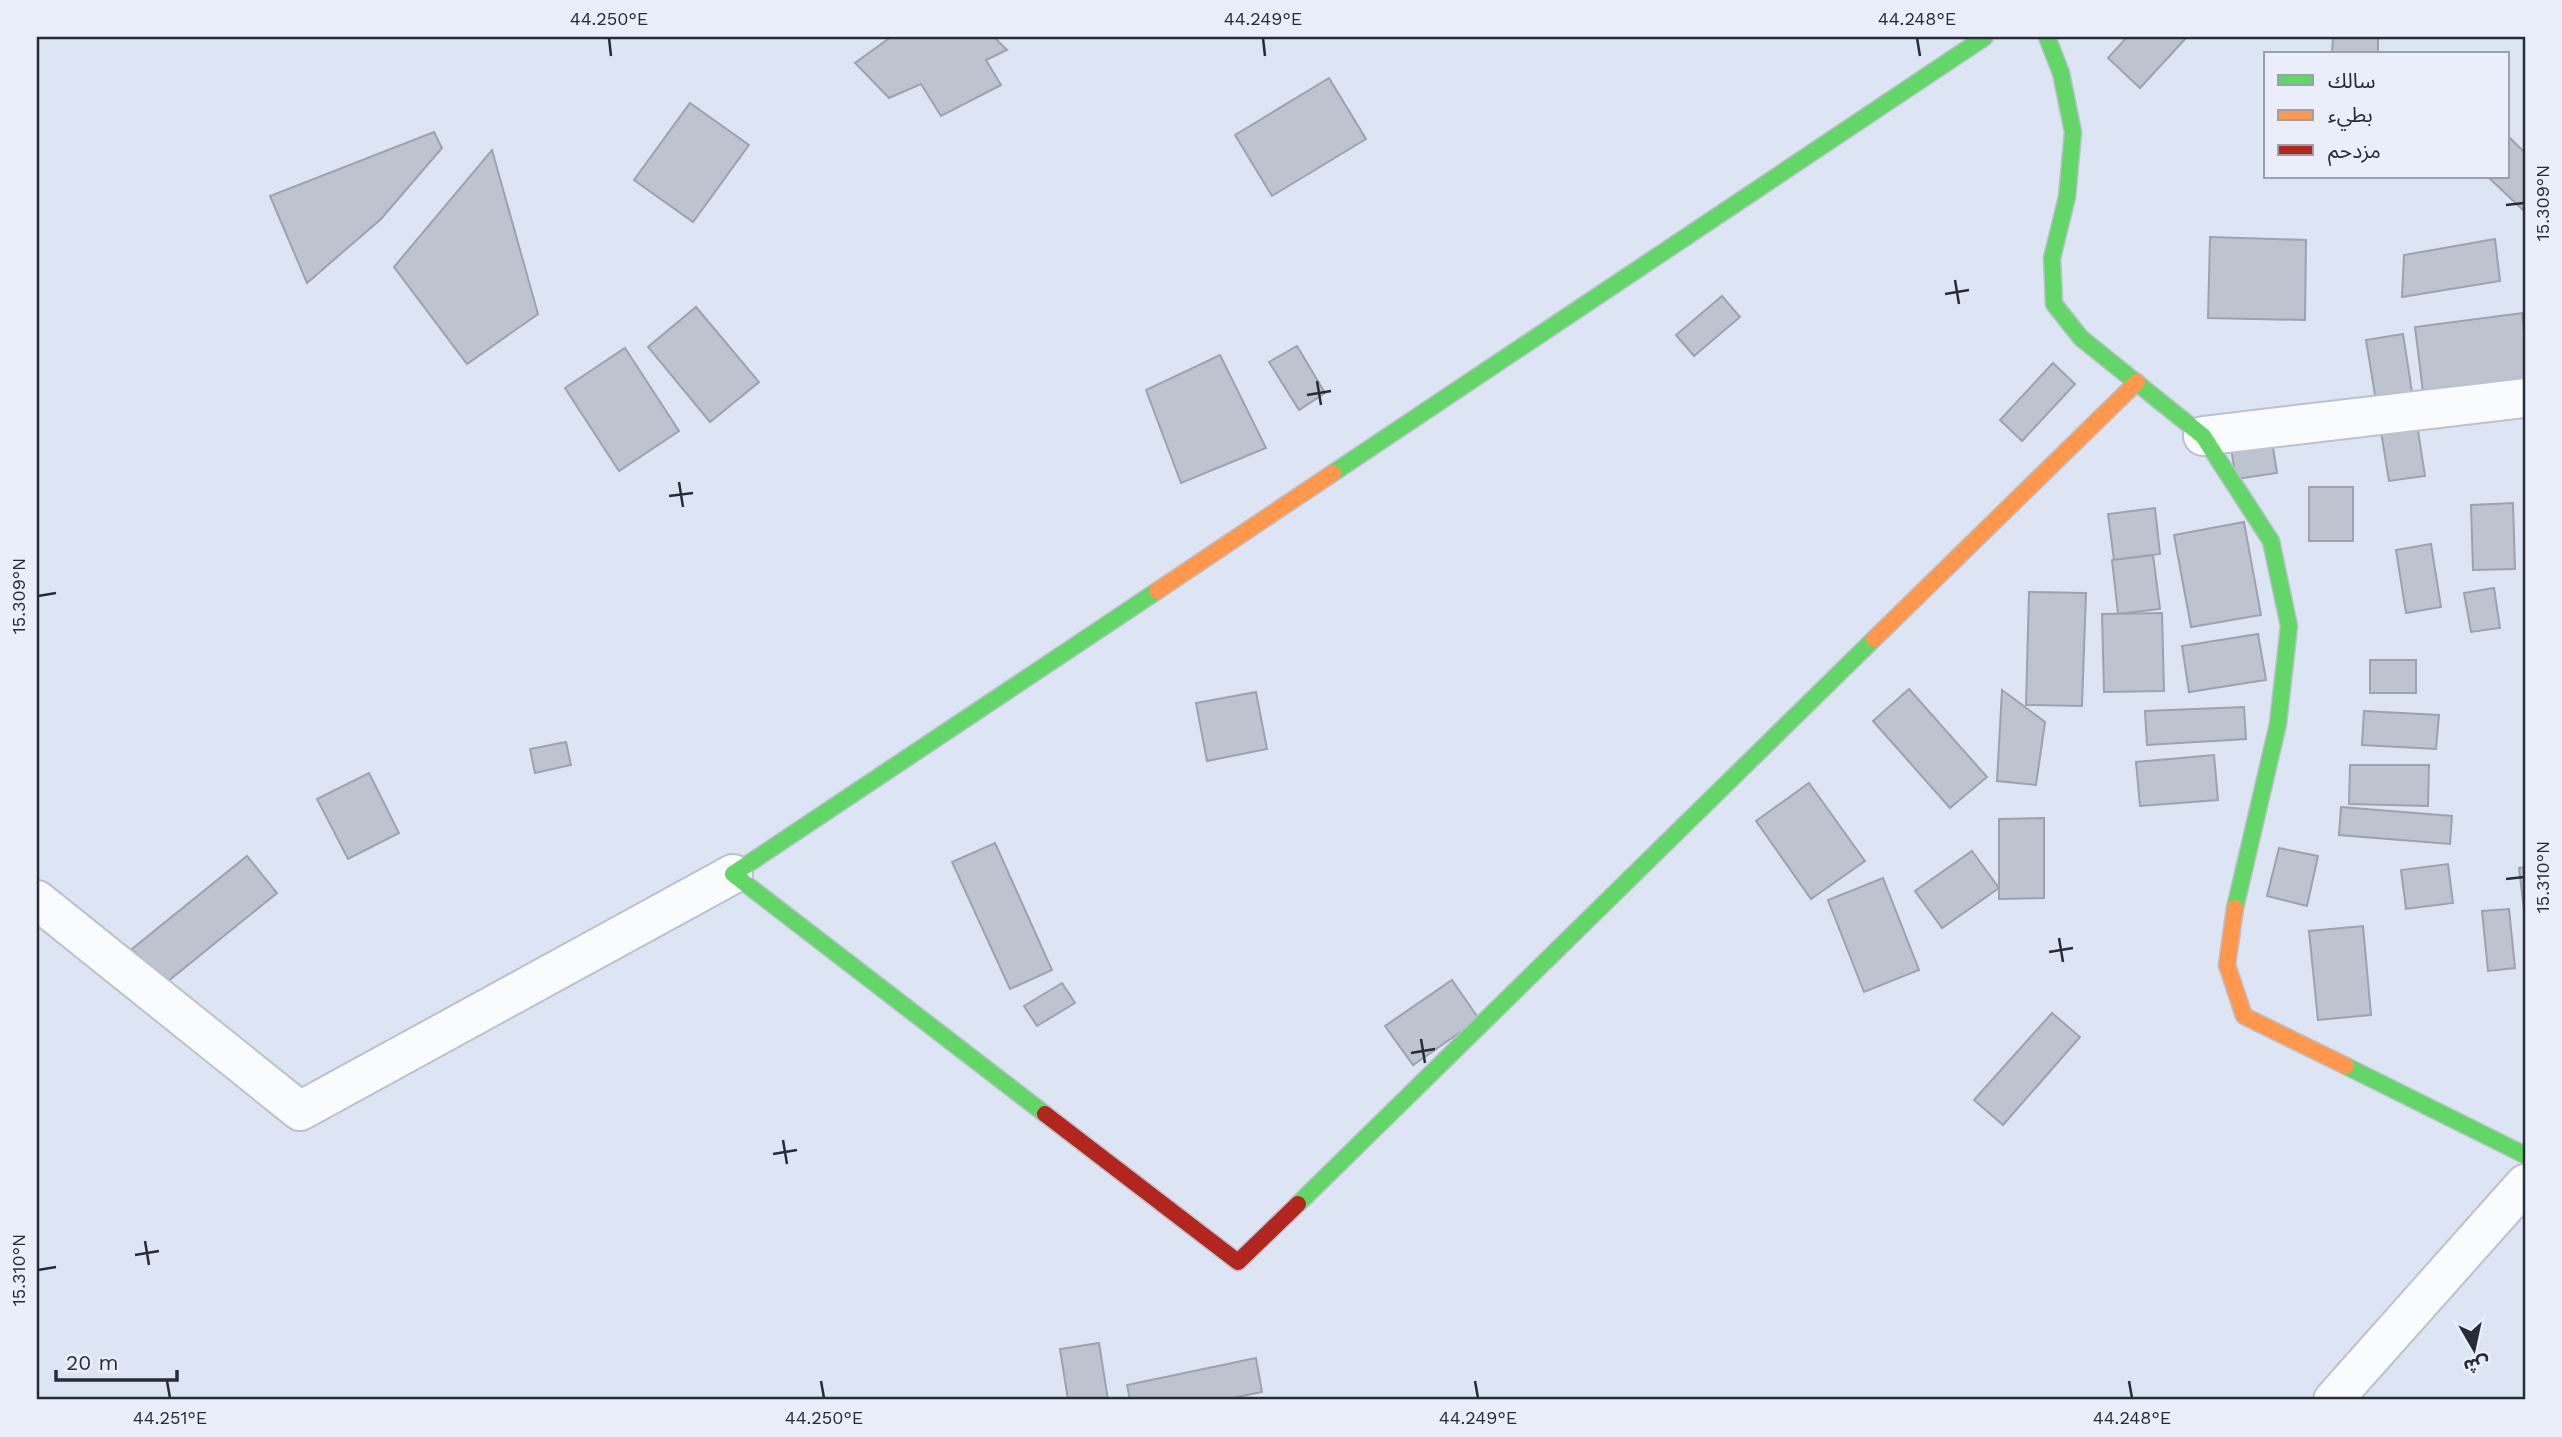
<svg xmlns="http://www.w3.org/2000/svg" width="2562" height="1437" viewBox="0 0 2562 1437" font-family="'Work Sans','Noto Sans Arabic',sans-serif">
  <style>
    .building { fill: #bdc3cf; stroke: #9da2ae; stroke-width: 2 }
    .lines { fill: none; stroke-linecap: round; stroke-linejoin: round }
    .street-casing { stroke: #bcc2cd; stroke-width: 42 }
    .fast-casing { stroke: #bcc2cd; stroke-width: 19 }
    .slow-casing { stroke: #bcc2cd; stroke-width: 19 }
    .jam-casing { stroke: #bcc2cd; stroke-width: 19 }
    .street { stroke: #fafbfd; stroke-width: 38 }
    .fast { stroke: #63d668; stroke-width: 16 }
    .slow { stroke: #ff974d; stroke-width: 16 }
    .jam { stroke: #b3261e; stroke-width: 16 }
    .ticks { fill: none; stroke: #272c36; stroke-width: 2.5 }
    .neatline { fill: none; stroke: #272c36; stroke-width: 2.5 }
    .ticks-label { font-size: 18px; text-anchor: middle; fill: #272c36 }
  </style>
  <rect width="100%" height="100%" fill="#dde5f4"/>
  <g class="building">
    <polygon points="891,37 994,37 1007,50 986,60 1001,85 941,116 921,84 889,98 855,63"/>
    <polygon points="2127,37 2187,37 2140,88 2108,58"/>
    <polygon points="2333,37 2378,37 2378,54 2332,54"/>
    <polygon points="1329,78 1366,139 1272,196 1235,135"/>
    <polygon points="690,103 749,145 693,222 634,180"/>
    <polygon points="434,132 442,148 381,219 307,283 270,196"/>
    <polygon points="2508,136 2525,153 2524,211 2488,177 2508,177"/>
    <polygon points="492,150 538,314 467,364 394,267"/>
    <polygon points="2210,237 2306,240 2305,320 2208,318"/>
    <polygon points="2495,239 2500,281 2402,297 2404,255"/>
    <polygon points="1722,296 1740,317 1694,356 1676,335"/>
    <polygon points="696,307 759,382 710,422 648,347"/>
    <polygon points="2522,313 2525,342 2525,379 2423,392 2415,327"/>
    <polygon points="2403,334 2425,476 2389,481 2366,340"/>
    <polygon points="1297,346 1325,393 1299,410 1269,362"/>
    <polygon points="625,348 679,431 619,471 565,388"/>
    <polygon points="1220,355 1266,448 1181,483 1146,390"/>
    <polygon points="2053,363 2075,384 2022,441 2000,420"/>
    <polygon points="2271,435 2277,473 2236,479 2230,442"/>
    <rect x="2309" y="487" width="44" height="54"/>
    <polygon points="2513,503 2515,569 2473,570 2471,505"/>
    <polygon points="2155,508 2160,554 2114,560 2108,514"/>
    <polygon points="2244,522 2261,615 2191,627 2174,535"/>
    <polygon points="2431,544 2441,607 2406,613 2396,550"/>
    <polygon points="2153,555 2160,609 2118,614 2112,560"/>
    <polygon points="2494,588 2500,628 2471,632 2464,593"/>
    <polygon points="2029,592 2086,593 2082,706 2026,705"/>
    <polygon points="2162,613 2164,691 2104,692 2102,614"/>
    <polygon points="2258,634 2266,680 2189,692 2182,646"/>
    <rect x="2370" y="660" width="46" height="33"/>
    <polygon points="1909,689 1987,777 1950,808 1873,721"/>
    <polygon points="2002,690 2045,722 2036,785 1997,781"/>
    <polygon points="1256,692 1267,749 1207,761 1196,703"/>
    <polygon points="2244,707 2246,739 2147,745 2145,711"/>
    <polygon points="2364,711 2439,715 2436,749 2362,745"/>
    <polygon points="566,742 571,765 535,773 530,749"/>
    <polygon points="2214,755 2218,800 2140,806 2136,762"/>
    <polygon points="2350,765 2429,765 2428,806 2349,804"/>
    <polygon points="369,773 399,833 348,859 317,799"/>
    <polygon points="1809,783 1865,861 1811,899 1756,821"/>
    <polygon points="2341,807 2452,816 2450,844 2339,835"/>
    <polygon points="2044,818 2044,898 1999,899 1999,819"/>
    <polygon points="995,843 1052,970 1010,989 952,862"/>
    <polygon points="2279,848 2318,856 2307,906 2267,896"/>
    <polygon points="1972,851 1999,888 1942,928 1915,891"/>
    <polygon points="247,856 277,893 162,986 132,949"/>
    <polygon points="2448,864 2453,903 2406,909 2401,870"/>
    <polygon points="2525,867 2525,918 2519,868"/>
    <polygon points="1883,878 1919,970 1864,992 1828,900"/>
    <polygon points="2509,909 2515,968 2488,971 2482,911"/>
    <polygon points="2363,926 2371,1015 2318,1020 2309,931"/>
    <polygon points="1452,980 1479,1019 1413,1065 1385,1026"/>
    <polygon points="1062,983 1075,1003 1037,1026 1024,1006"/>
    <polygon points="2052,1013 2080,1037 2003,1125 1974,1100"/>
    <polygon points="1099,1343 1108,1400 1068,1400 1060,1349"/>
    <polygon points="1256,1358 1262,1392 1223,1400 1130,1400 1127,1385"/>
  </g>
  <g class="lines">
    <g class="street-casing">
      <g id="street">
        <polyline points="2203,436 2525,398"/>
        <polyline points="37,900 300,1111 733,874"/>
        <polyline points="2333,1400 2525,1184"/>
      </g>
    </g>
    <g class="fast-casing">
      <g id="fast">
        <polyline points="2047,37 2061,73 2073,132 2067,197 2052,258 2054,304 2081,338 2203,436 2271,541 2289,626 2278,724 2235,908"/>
        <polyline points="1333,473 1985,37"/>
        <polyline points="2346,1066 2525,1155"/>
        <polyline points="1045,1114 733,874 1157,591"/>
        <polyline points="1298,1204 1874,639"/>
      </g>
    </g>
    <g class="slow-casing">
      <g id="slow">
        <polyline points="1157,591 1333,473"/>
        <polyline points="1874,639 2137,382"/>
        <polyline points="2235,908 2227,965 2244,1016 2346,1066"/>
      </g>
    </g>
    <g class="jam-casing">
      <polyline id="jam" points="1045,1114 1238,1262 1298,1204"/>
    </g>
    <use href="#street" class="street"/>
    <use href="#fast" class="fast"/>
    <use href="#slow" class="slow"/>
    <use href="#jam" class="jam"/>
  </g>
  <path class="ticks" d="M609,38L611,56M1263,38L1265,56M1917,38L1920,56M2506,205L2524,203M1955,280L1959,304M1945,294L1969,290M1317,381L1321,405M1307,395L1331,391M679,482L683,507M669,496L693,493M38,596L56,593M2506,879L2524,877M2059,938L2063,962M2049,952L2073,948M1421,1039L1425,1063M1411,1053L1435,1049M783,1140L787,1164M773,1154L797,1150M145,1241L149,1265M135,1255L159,1251M38,1270L56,1267M167,1381L170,1398M821,1381L824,1398M1475,1381L1478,1398M2129,1381L2132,1398"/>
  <rect width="2562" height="1437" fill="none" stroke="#e9eefa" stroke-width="77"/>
  <rect x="2264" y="52" width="245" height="126" fill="#e9eefa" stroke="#9ba0ac" stroke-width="2"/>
  <rect x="2278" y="75" width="35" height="10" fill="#63d668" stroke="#9ba0ac" stroke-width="2"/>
  <text x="2328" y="88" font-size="21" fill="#272c36">سالك</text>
  <rect x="2278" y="110" width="35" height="10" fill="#ff974d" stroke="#9ba0ac" stroke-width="2"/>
  <text x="2328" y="122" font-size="21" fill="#272c36">بطيء</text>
  <rect x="2278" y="145" width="35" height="10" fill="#b3261e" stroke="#9ba0ac" stroke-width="2"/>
  <text x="2328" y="158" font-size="21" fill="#272c36">مزدحم</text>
  <g transform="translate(2474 1349) rotate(171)" stroke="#e9eefa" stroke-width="5" paint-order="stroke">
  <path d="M0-5L12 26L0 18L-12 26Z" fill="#272c36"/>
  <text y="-10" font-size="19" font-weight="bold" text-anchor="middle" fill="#272c36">ش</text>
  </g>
  <path d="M56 1370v10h121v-10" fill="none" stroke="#272c36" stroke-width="3.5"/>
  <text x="66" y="1370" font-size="21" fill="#272c36" stroke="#e9eefa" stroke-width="5" paint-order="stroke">20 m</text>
  <rect x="38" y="38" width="2486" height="1360" class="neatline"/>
  <g class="ticks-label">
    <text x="609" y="25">44.250°E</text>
    <text x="1263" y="25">44.249°E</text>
    <text x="1917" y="25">44.248°E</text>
    <text transform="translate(2543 203) rotate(-90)" y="6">15.309°N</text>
    <text transform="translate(19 596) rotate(-90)" y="6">15.309°N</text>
    <text transform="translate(2543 877) rotate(-90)" y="6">15.310°N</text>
    <text transform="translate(19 1270) rotate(-90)" y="6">15.310°N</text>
    <text x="170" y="1424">44.251°E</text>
    <text x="824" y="1424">44.250°E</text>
    <text x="1478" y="1424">44.249°E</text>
    <text x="2132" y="1424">44.248°E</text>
  </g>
</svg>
